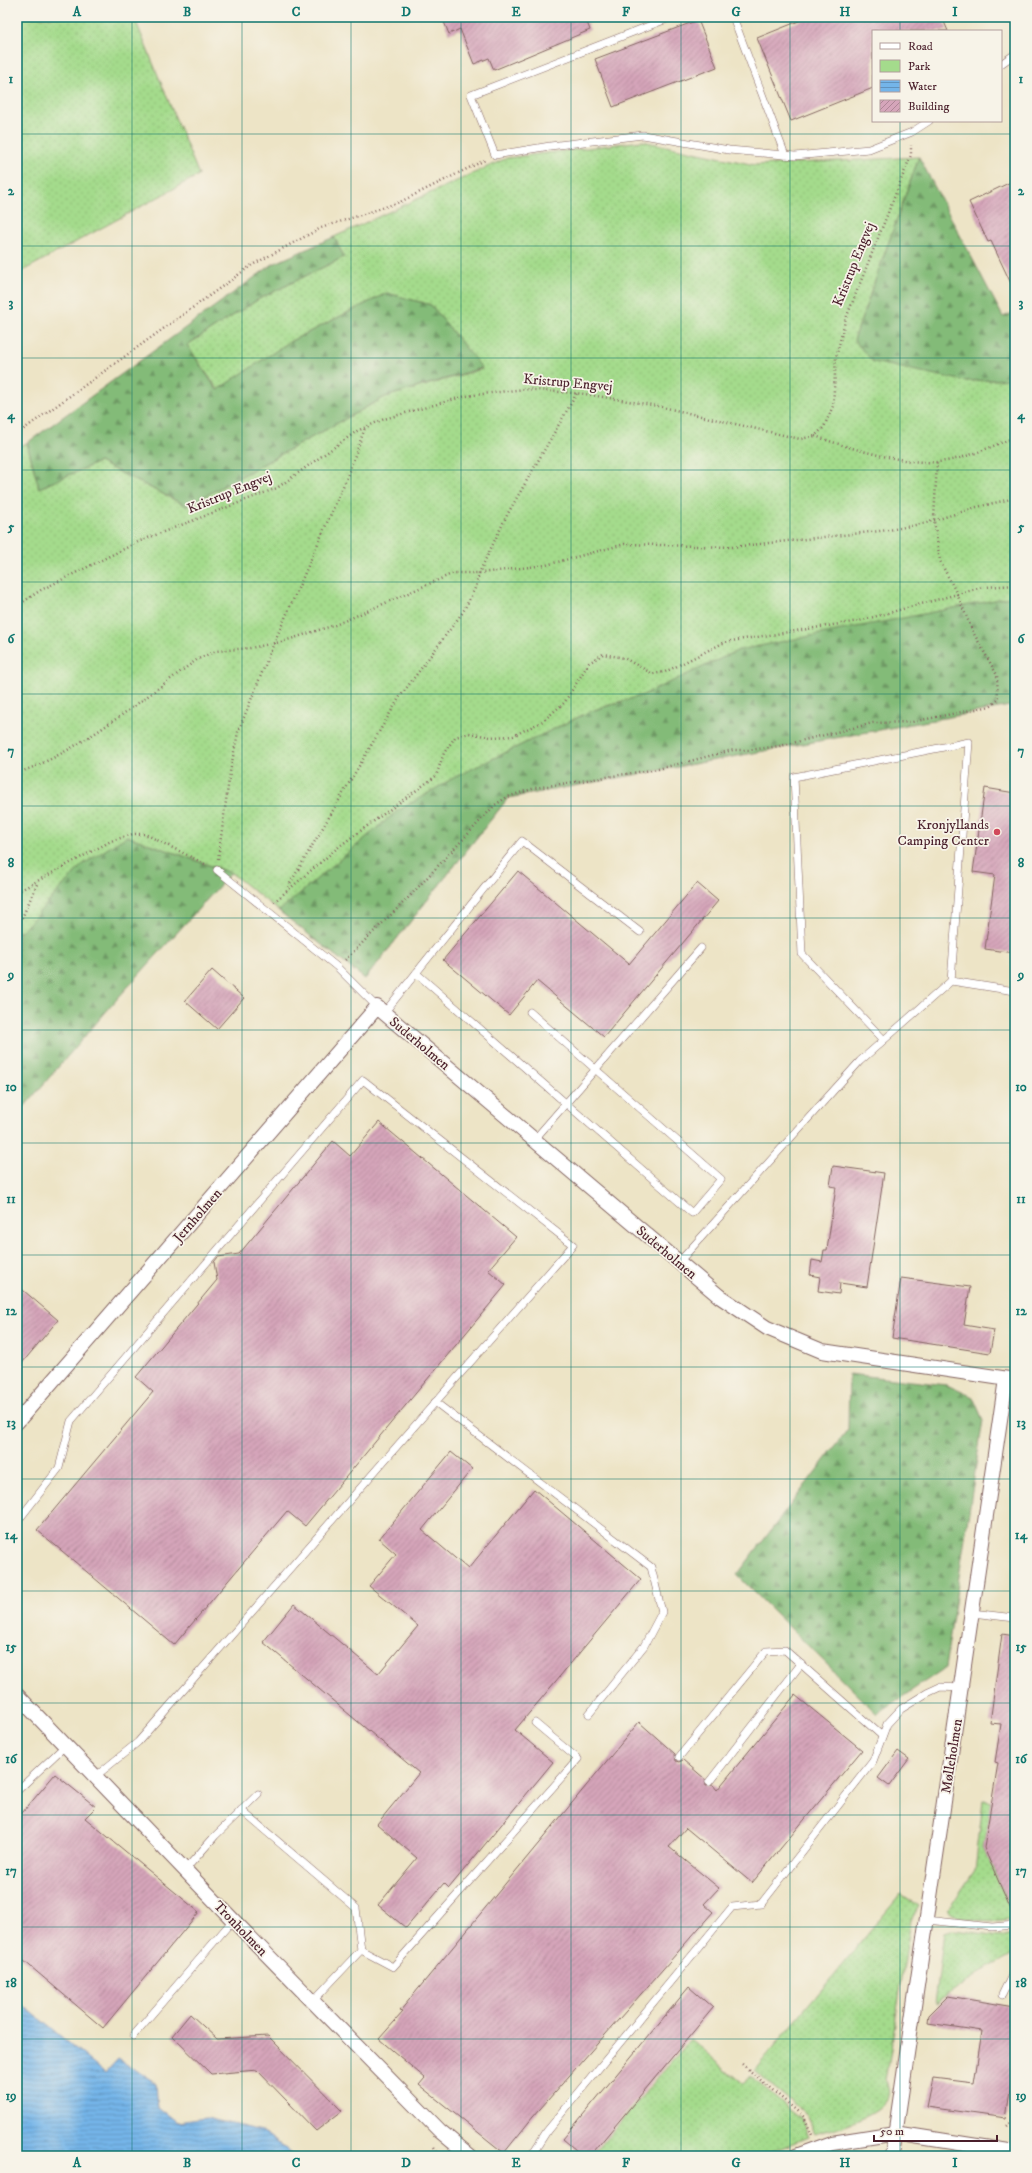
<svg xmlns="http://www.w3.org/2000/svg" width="1032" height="2173" viewBox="0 0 1032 2173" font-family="'IM FELL DW Pica',serif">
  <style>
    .green { fill: url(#green-dots); stroke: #777d5c; fill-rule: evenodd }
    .forest { fill: url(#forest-firs); stroke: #666d52 }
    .water { fill: url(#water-rules); stroke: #5f6a8a }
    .building { fill: url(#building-hatch) }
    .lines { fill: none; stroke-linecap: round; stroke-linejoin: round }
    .lane-casing { stroke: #836461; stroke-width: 8 }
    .street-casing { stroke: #836461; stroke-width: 16 }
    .path { stroke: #836461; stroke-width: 2.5; stroke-dasharray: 1 3; stroke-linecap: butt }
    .lane { stroke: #fff; stroke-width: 7 }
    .street { stroke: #fff; stroke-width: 14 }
    .grid { fill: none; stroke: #0f766e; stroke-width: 1; stroke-opacity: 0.55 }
    .poi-dot { fill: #d1495b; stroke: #f7f3e8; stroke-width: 1.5 }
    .labels { text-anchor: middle; stroke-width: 3.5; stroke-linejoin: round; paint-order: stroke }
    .street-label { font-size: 14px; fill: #4a1f2b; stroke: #f7f3e8 }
    .poi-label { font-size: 14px; fill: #4a1f2b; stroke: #f7f3e8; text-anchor: end }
    .neatline { fill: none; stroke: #0f766e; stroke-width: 1.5 }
    .grid-label { font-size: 13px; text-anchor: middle; font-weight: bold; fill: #0f766e }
  </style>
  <defs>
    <pattern id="green-dots" width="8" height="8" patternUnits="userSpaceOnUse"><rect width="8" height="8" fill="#a4db8c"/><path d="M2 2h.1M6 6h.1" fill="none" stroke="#8fbc79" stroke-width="1.8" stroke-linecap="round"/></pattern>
    <pattern id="forest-firs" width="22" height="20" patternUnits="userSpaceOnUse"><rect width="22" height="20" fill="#83bb78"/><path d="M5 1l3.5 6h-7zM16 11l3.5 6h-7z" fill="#6d9763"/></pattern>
    <pattern id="water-rules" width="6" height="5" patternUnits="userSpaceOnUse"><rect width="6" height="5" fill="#74b5e9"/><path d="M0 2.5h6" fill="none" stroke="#6193bd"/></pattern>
    <pattern id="building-hatch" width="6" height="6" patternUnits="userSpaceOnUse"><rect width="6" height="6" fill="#d5a5ba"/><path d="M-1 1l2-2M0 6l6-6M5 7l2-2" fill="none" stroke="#af8697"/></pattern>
  </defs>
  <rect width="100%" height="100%" fill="#f7f3e8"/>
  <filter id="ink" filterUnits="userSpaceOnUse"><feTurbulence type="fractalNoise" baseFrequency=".025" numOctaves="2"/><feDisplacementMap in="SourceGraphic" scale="8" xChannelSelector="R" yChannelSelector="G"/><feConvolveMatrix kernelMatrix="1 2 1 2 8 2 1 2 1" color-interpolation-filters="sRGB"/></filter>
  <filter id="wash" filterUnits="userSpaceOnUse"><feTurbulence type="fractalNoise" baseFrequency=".012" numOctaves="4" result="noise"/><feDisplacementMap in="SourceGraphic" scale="16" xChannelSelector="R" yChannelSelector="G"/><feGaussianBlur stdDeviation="0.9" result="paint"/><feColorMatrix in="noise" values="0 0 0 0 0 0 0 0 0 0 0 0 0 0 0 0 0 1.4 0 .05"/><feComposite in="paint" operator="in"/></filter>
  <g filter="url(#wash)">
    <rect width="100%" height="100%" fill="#ede4c6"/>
    <g class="green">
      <polygon points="17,17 134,17 199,175 17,274"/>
      <path d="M642,141L755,165L919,157L854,340L965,381L1015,379V596L1001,599L1007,706L508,798L365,979L231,873L127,836L21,932H17V447L27,443L39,488L99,462L187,506L385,397L482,369L431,305L387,293L291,341L218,390L187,345L259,299L344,257L334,237L507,158ZM622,701L472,769L591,711Z"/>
      <path d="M983,1801L992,1802L984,1848L1015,1918C1000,1922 958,1923 948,1910L975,1870Z"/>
      <path d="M901,1894L919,1906L911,1920L886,2081C887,2086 890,2092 888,2096C883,2117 834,2128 815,2134L806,2114L754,2071Z"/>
      <polygon points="954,1930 1000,1936 1015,1932 1015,1953 979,1973 935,2004 944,1933"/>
      <polygon points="690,2039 743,2084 750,2076 801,2118 809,2137 761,2156 592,2156"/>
    </g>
    <g class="forest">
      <polygon points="919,157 1003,317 1015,312 1015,379 965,381 873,362 854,340"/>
      <polygon points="334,237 344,257 259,299 187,345 217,390 291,341 387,293 431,305 482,368 385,397 187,506 99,462 39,488 27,443 273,264"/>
      <polygon points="1015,596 1015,705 508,798 365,979 279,911 396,812 455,777 591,711 643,695 739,650"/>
      <polygon points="127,836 231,873 117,999 17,1115 17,932 21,932 82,865"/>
      <polygon points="849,1374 947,1385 973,1397 983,1420 945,1668 877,1714 737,1575 848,1429"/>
    </g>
    <polygon class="water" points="17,2000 105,2073 118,2059 156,2083 158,2107 177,2122 206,2118 262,2131 295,2156 17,2156"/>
    <g id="blocks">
      <g class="building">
        <polygon points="442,17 585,17 590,30 494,70 489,58 474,64 460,29 449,34"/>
        <polygon points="809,17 942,17 948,31 873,31 873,88 791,121 757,38"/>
        <polygon points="698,20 717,67 613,107 595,59"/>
        <polygon points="1015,180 1015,292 991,241 988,242 969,202"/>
        <polygon points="985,788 1015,793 1015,953 985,949 995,875 973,872"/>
        <polygon points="518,871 629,964 697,883 718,901 604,1037 537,981 509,1015 443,960"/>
        <polygon points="212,970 244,998 217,1029 185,1001"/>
        <polygon points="379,1122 516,1237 488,1270 506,1285 305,1526 287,1511 174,1645 37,1530 153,1392 136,1377 217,1280 214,1262 218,1257 239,1254 333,1141 350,1156"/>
        <polygon points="833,1166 884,1173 867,1287 840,1283 839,1294 818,1291 820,1277 810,1275 812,1260 822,1262 824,1250 827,1250 836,1187 830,1186"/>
        <polygon points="901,1278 970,1287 964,1325 994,1330 990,1353 892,1338"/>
        <polygon points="17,1285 58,1320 17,1369"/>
        <polygon points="451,1452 472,1469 422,1530 468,1569 534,1489 641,1579 515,1730 553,1762 449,1888 444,1883 406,1928 378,1905 417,1858 377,1824 419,1773 263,1642 294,1604 378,1674 418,1626 369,1586 396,1554 379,1539"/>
        <polygon points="1002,1634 1015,1636 1015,1821 1010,1852 1015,1865 1015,1919 984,1848 998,1763 995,1762 1001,1724 990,1723"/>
        <polygon points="795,1695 862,1750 752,1883 686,1828 669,1847 719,1888 704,1904 713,1912 533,2117 504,2153 419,2085 425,2078 379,2039 403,2012 400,2011 639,1722 675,1754 676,1761 679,1762 683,1760 705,1779 706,1786 713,1785 717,1790"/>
        <polygon points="898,1751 909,1759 889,1786 878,1778"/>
        <polygon points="55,1774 96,1807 85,1818 199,1912 103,2028 17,1955 17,1819"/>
        <polygon points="689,1987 713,2008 590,2156 583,2156 563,2139"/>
        <polygon points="948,1996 1015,2007 1015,2058 1006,2118 927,2107 933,2078 974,2083 982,2031 928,2023 929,2015"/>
        <polygon points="190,2014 217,2039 268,2036 342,2111 316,2131 257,2070 211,2074 172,2036"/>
      </g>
    </g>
  </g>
  <g filter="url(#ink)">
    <use href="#blocks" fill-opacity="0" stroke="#836461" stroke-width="1"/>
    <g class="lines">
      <g class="lane-casing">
        <g id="lane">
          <polyline points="672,17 471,95 495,155 550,146 643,135 729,150 795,156 869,149 912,132 929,121"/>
          <polyline points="733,17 785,155"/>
          <polyline points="1001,64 1015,54"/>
          <polyline points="217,870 337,967 377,1007"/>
          <polyline points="416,973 692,1213 721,1179 530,1012"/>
          <polyline points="951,981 1015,991"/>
          <polyline points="384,1013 522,841 640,932"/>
          <polyline points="534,1140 701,948"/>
          <polyline points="679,1262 860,1061 951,981 969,742 794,777 802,954 884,1040"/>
          <polyline points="435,1402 651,1567 662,1612 644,1646 589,1714"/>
          <polyline points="17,1522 59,1468 71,1421 363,1080 573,1245 138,1742 96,1776"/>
          <polyline points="972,1613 1015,1618"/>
          <polyline points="679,1757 766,1651 785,1650 882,1736"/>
          <polyline points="709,1782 801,1664"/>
          <polyline points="17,1791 66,1745"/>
          <polyline points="241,1810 356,1908 361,1950 313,2001"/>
          <polyline points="185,1870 215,1836 258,1794"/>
          <polyline points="927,1920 992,1927 1015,1925"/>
          <polyline points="361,1950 393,1967 578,1759 535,1723"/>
          <polyline points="1002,1995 1015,1968"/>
          <polyline points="133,2036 233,1920"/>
          <polyline points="531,2156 547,2131 732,1907 761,1904 873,1761 887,1724 901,1709 927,1693 940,1687 962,1688"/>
        </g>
      </g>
      <g class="street-casing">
        <g id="street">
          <polyline points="17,1422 377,1007 719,1296 767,1328 822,1351 1015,1380"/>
          <polyline points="17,1695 233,1920 440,2131 470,2156"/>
          <polyline points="796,2156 832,2143 895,2133 1015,2152"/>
          <polyline points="892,2156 1006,1379"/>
        </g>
      </g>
      <g class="path">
        <polyline points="17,434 252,265 321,228 400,202 485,160"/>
        <path d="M815,436C849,448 901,464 937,462C964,460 990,447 1015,437"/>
        <polyline points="17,606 41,590 140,541 277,488 357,431 384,419 466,396 524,389 585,394 658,406 800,439 815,436 824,427 833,406 836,357 845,321 911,155 911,145"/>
        <path d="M17,773C77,754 146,696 198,659L216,651L250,648L281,642L335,625L454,573H481L546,565L625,544L732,547L889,530L926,523L977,507L1015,498"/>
        <polyline points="218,859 230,772 238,732 274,643 345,482 365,428"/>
        <polyline points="288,887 399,698 463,612 476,586 479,573 507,515 577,393"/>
        <polyline points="17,892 111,841 133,834 145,834 207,865"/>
        <polyline points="274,902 341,845 436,776 444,753 455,737 469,733 490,737 513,736 543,721 564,703 589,663 603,654 624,658 653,674 665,672 725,642 859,621 983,587 1015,585"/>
        <polyline points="17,929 38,882"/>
        <polyline points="345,960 409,897 495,805 507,797 535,788 658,769 733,750 749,750 780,746 873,723 912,722 991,706 998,700 997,675 973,632 957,594 940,561 934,521 937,462"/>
        <polyline points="742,2064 804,2117 812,2135"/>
        <polyline points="1007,2126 1015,2119"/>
        <polyline points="434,2147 440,2156"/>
      </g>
      <use href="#lane" class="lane"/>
      <use href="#street" class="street"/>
    </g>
  </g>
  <path class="grid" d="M132,17V2156M242,17V2156M351,17V2156M461,17V2156M571,17V2156M681,17V2156M790,17V2156M900,17V31M900,121V2156M17,134H1015M17,246H1015M17,358H1015M17,470H1015M17,582H1015M17,694H1015M17,806H1015M17,918H1015M17,1030H1015M17,1143H1015M17,1255H1015M17,1367H1015M17,1479H1015M17,1591H1015M17,1703H1015M17,1815H1015M17,1927H1015M17,2039H1015"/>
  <circle class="poi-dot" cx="997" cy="832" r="4"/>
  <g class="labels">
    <g class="street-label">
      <text transform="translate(853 264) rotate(-68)" y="5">Kristrup Engvej</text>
      <text transform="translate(568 382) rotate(5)" y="5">Kristrup Engvej</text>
      <text transform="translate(229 492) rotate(-22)" y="5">Kristrup Engvej</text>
      <text transform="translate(420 1043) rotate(40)" y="5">Suderholmen</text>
      <text transform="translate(197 1215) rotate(-49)" y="5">Jernholmen</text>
      <text transform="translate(667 1252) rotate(40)" y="5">Suderholmen</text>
      <text transform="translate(951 1756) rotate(-81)" y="5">Mølleholmen</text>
      <text transform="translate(241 1928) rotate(46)" y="5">Tronholmen</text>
    </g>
    <g class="poi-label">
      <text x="989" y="829">Kronjyllands<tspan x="989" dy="16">Camping Center</tspan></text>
    </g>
  </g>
  <rect width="1032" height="2173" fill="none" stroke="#f7f3e8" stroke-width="44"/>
  <rect x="872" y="30" width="130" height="92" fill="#f7f3e8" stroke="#b29e9c"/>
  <rect x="880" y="43" width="20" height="6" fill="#ffffff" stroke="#b29e9c"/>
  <text x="908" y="50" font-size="12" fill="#4a1f2b">Road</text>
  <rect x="880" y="60" width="20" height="12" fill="#a4db8c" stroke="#b29e9c"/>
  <text x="908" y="70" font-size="12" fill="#4a1f2b">Park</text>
  <rect x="880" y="80" width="20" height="12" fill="url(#water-rules)" stroke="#b29e9c"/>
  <text x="908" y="90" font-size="12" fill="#4a1f2b">Water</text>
  <rect x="880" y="100" width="20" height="12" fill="url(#building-hatch)" stroke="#b29e9c"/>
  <text x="908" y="110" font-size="12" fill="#4a1f2b">Building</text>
  <path d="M874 2135v6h123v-6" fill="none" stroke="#4a1f2b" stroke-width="2"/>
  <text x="880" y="2135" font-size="12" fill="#4a1f2b" stroke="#f7f3e8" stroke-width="3" paint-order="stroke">50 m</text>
  <rect x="22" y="22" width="988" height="2129" class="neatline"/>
  <g class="grid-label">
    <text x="77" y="16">A</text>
    <text x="187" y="16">B</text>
    <text x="296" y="16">C</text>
    <text x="406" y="16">D</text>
    <text x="516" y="16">E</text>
    <text x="626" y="16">F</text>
    <text x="736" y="16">G</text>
    <text x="845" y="16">H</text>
    <text x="955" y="16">I</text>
    <text x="11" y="83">1</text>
    <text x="1021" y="83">1</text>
    <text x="11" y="195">2</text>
    <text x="1021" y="195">2</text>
    <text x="11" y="307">3</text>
    <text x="1021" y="307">3</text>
    <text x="11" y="419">4</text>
    <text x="1021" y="419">4</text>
    <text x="11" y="531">5</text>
    <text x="1021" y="531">5</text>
    <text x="11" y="643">6</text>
    <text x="1021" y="643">6</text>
    <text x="11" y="755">7</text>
    <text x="1021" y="755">7</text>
    <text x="11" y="867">8</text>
    <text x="1021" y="867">8</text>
    <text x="11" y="979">9</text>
    <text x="1021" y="979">9</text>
    <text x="11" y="1091">10</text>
    <text x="1021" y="1091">10</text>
    <text x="11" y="1203">11</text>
    <text x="1021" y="1203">11</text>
    <text x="11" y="1315">12</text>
    <text x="1021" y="1315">12</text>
    <text x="11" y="1427">13</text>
    <text x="1021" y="1427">13</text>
    <text x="11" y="1539">14</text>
    <text x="1021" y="1539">14</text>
    <text x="11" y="1651">15</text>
    <text x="1021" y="1651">15</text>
    <text x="11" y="1763">16</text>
    <text x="1021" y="1763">16</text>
    <text x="11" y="1875">17</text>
    <text x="1021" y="1875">17</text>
    <text x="11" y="1987">18</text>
    <text x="1021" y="1987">18</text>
    <text x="11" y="2100">19</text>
    <text x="1021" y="2100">19</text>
    <text x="77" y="2167">A</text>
    <text x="187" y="2167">B</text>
    <text x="296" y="2167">C</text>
    <text x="406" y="2167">D</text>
    <text x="516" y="2167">E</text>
    <text x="626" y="2167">F</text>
    <text x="736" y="2167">G</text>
    <text x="845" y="2167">H</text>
    <text x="955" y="2167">I</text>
  </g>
</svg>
